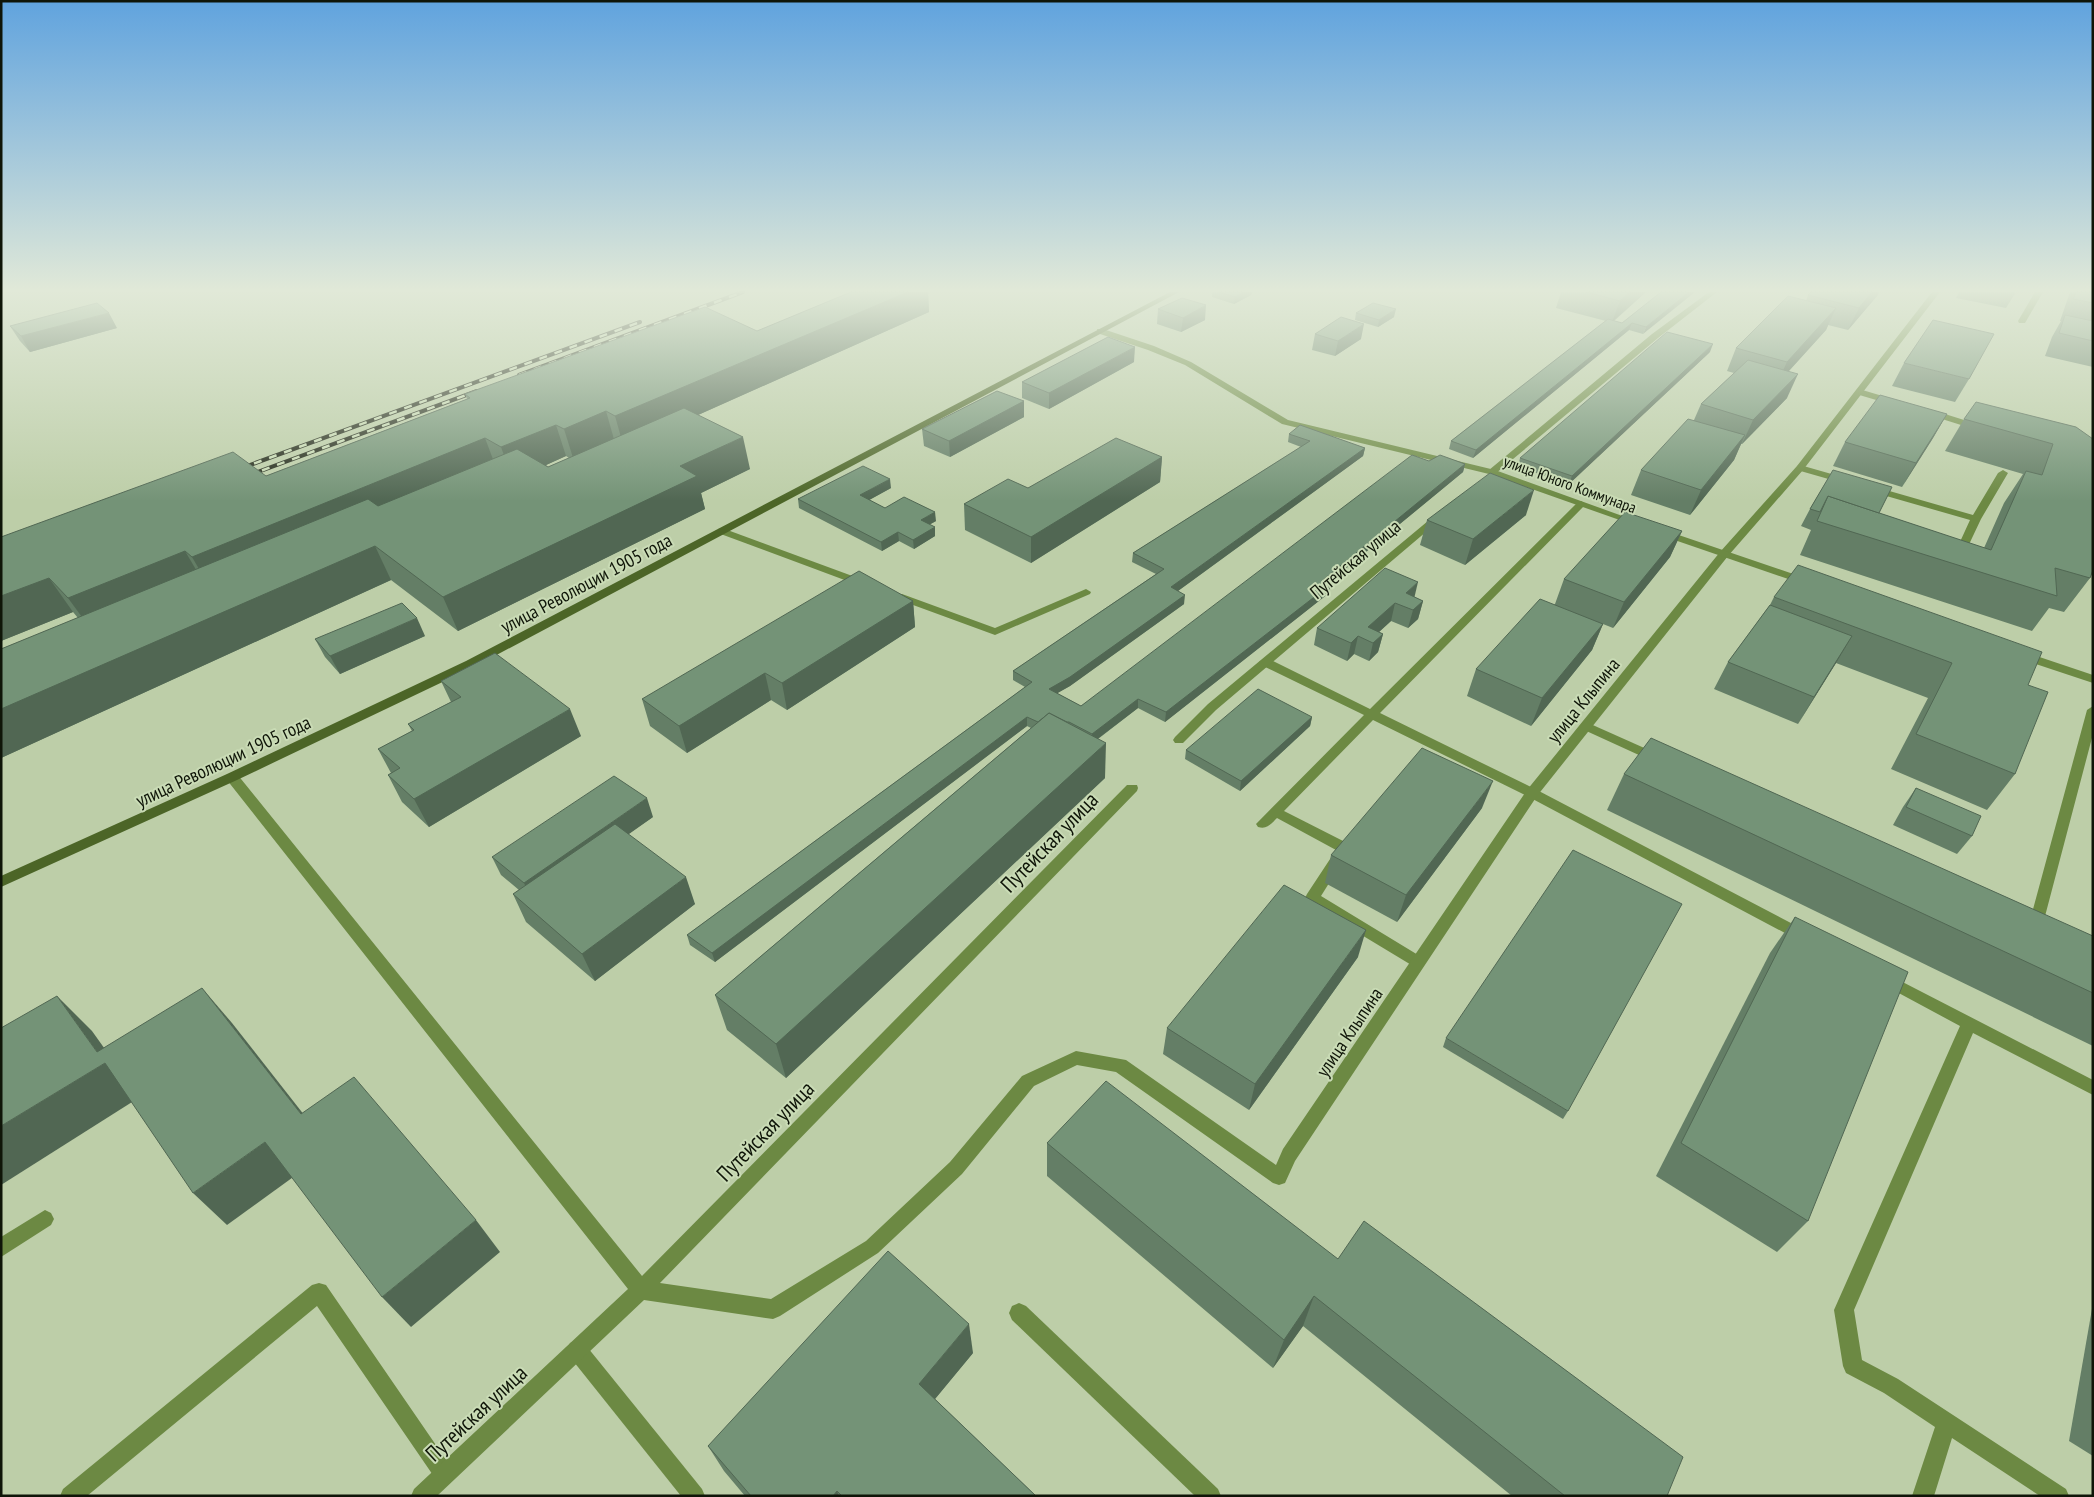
<svg xmlns="http://www.w3.org/2000/svg" width="2094" height="1497" viewBox="0 0 2094 1497" font-family="'PT Sans Narrow',sans-serif">
  <style>
    .lines { fill: none; stroke-linecap: round; stroke-linejoin: round }
    .service { fill: #6c8943; fill-rule: evenodd }
    .minor { fill: #6c8943; fill-rule: evenodd }
    .tertiary { fill: #6c8943; fill-rule: evenodd }
    .secondary { fill: #4c6527; fill-rule: evenodd }
    .rail-casing { stroke: #242b1b; stroke-width: 4 }
    .rail { stroke: #c9dbb5; stroke-width: 2.5; stroke-dasharray: 8; stroke-linecap: butt }
    .wall { fill: #647e66; fill-rule: evenodd }
    .shaded-wall { fill: #516753 }
    .building { fill: #749377; stroke: #516753 }
    .labels { text-anchor: middle; stroke-width: 4; stroke-linejoin: round; paint-order: stroke }
    .far-street-label { font-size: 16px; fill: #0f1508; stroke: #c9dbb5 }
    .street-label { font-size: 19px; fill: #0f1508; stroke: #c9dbb5 }
    .near-street-label { font-size: 22px; fill: #0f1508; stroke: #c9dbb5 }
  </style>
  <rect width="100%" height="100%" fill="#bdcea8"/>
  <g class="lines">
    <g class="service">
      <polygon points="1709,292 1717,292 1658,338 1495,474 1489,474 1489,470 1652,334"/>
      <polygon points="2035,292 2043,292 2025,323 2019,323 2018,321"/>
      <polygon points="1859,389 1896,400 1897,402 1893,405 1856,394 1855,392"/>
      <polygon points="1929,409 1980,425 1981,427 1977,430 1926,414 1926,410"/>
      <polygon points="1800,465 1849,479 1851,481 1846,484 1797,470 1797,466"/>
      <polygon points="2003,470 2008,473 1981,519 1964,555 1959,558 1954,555 1970,520 1869,491 1867,489 1872,486 1973,515 1998,473"/>
      <path d="M1581,501L1586,504L1584,506L1380,713L1537,790L1808,932L1810,936L1808,940L1803,942L1798,940L1527,796L1373,720L1284,811L1349,844L1351,848L1321,896L1423,958L1425,962L1423,966L1418,968L1413,966L1307,902L1305,898L1307,894L1336,850L1277,818C1271,824 1267,830 1258,827L1256,824L1364,715L1261,665L1259,662L1265,658L1269,659L1370,709L1578,502Z"/>
      <polygon points="722,528 866,581 867,583 862,586 858,585 718,533 718,529"/>
      <polygon points="1086,589 1091,592 1090,594 995,635 894,598 893,596 894,594 902,594 995,628"/>
      <polygon points="2093,706 2093,734 2044,920 2042,924 2037,926 2025,923 2023,919 2025,915 2032,913 2087,710"/>
      <polygon points="1586,722 1660,755 1662,758 1660,761 1652,761 1582,729 1580,726"/>
      <polygon points="1887,974 2093,1080 2093,1095 1973,1033 1854,1310 1862,1360 1898,1379 2066,1489 2069,1496 2040,1496 1952,1438 1934,1496 1912,1496 1935,1427 1884,1393 1846,1373 1843,1366 1834,1310 1960,1026 1882,984 1879,980 1882,976"/>
      <polygon points="45,1210 51,1213 54,1219 51,1225 1,1257 1,1237"/>
      <polygon points="319,1283 326,1285 451,1467 454,1474 451,1481 444,1484 437,1481 317,1306 87,1496 60,1496 63,1489 312,1285"/>
      <polygon points="1019,1303 1026,1306 1218,1489 1221,1496 1195,1496 1012,1320 1009,1313 1012,1306"/>
      <polygon points="577,1340 584,1343 702,1489 705,1496 681,1496 570,1357 567,1350 570,1343"/>
    </g>
    <g class="minor">
      <polygon points="1932,292 1940,292 1803,470 1728,556 1537,796 1295,1161 1285,1183 1279,1185 1273,1183 1116,1072 1077,1065 1034,1086 962,1174 878,1253 780,1316 773,1319 644,1300 437,1496 411,1496 414,1489 628,1289 227,780 226,777 227,774 237,774 642,1276 1127,785 1137,785 1138,788 1137,791 660,1283 771,1299 866,1241 950,1162 1022,1076 1076,1051 1126,1060 1276,1165 1283,1149 1527,790 1720,552 1797,466"/>
      <polygon points="1437,515 1440,516 1440,520 1216,710 1183,743 1175,743 1173,740 1175,737 1208,704 1434,516"/>
    </g>
    <g class="tertiary">
      <polygon points="1097,329 1103,329 1154,346 1191,362 1288,420 1495,470 1639,522 1637,524 1631,524 1489,474 1282,424 1185,365 1148,350 1097,333"/>
      <polygon points="1664,530 1808,579 1809,581 1808,583 1800,583 1660,535 1659,533"/>
      <polygon points="2022,651 2093,675 2093,683 2018,658 2016,655"/>
    </g>
    <polygon class="secondary" points="1170,292 1179,292 474,667 237,780 1,887 1,876 227,774 466,661"/>
    <g class="rail-casing">
      <g id="rail">
        <polyline points="519,375 743,292"/>
        <polyline points="239,469 640,322"/>
        <polyline points="247,476 477,391"/>
      </g>
    </g>
    <use href="#rail" class="rail"/>
  </g>
  <g class="wall">
    <path d="M851,292H928L929,312L698,415L750,469L701,493L705,509L458,631L391,580L1,758V649L78,618L73,612L1,641V537L266,476L467,399L465,394L757,331ZM566,456L569,458L548,467L546,465Z"/>
    <polygon points="1212,292 1252,292 1251,295 1234,304 1212,297"/>
    <polygon points="1561,292 1646,292 1614,321 1622,323 1661,292 1643,334 1629,330 1473,458 1449,449 1451,441 1606,321 1556,308"/>
    <polygon points="1811,292 1879,292 1877,296 1848,330 1828,325 1826,330 1789,371 1787,398 1742,444 1741,444 1734,460 1690,515 1631,495 1641,470 1694,420 1701,404 1734,373 1727,371 1736,348 1806,301 1808,295"/>
    <polygon points="1959,292 2016,292 2006,308 1956,298"/>
    <polygon points="2070,292 2093,292 2093,367 2045,356 2052,337 2061,321 2060,321"/>
    <polygon points="1158,309 1205,320 1181,332 1157,324"/>
    <polygon points="1356,313 1394,317 1378,327 1355,320"/>
    <polygon points="10,326 117,328 30,352 20,341"/>
    <polygon points="1315,334 1361,339 1335,356 1312,350"/>
    <polygon points="1710,352 1569,484 1518,467 1520,458"/>
    <polygon points="1134,362 1049,409 1022,398 1022,382"/>
    <polygon points="1904,363 1969,379 1955,402 1892,386"/>
    <polygon points="1024,401 1024,417 950,457 924,446 922,429"/>
    <polygon points="1947,414 1933,438 1902,487 1833,466 1845,442"/>
    <polygon points="1964,419 2076,427 2090,578 2064,612 2049,608 2032,631 1800,555 1811,530 1801,526 1810,509 1833,470 1879,513 1984,548 2004,503 2023,474 1945,451"/>
    <polygon points="1289,434 1365,448 1363,456 1178,591 1184,604 1070,686 1057,693 1081,706 1429,461 1465,464 1463,472 1328,583 1331,584 1329,593 1165,722 1138,708 1098,739 1105,778 786,1078 727,1030 715,995 1031,728 1027,726 715,962 690,945 687,935 1025,687 1013,680 1013,671 1156,574 1132,562 1133,553 1301,447 1288,442"/>
    <polygon points="1162,457 1160,482 1031,563 965,530 964,504 1028,488"/>
    <polygon points="891,488 869,500 885,508 936,521 929,525 935,536 914,549 899,541 882,551 799,508 798,499"/>
    <polygon points="1526,515 1465,565 1420,545 1427,520"/>
    <polygon points="1682,531 1670,557 1613,628 1603,624 1592,650 1531,726 1467,696 1476,669 1555,604 1564,579"/>
    <polygon points="1414,597 1423,601 1418,619 1408,628 1391,621 1379,632 1383,634 1378,652 1369,661 1354,654 1347,661 1314,645 1317,628"/>
    <polygon points="1774,597 2028,685 2015,774 1987,810 1891,769 1928,698 1836,663 1798,724 1714,689 1728,662 1770,605"/>
    <polygon points="913,601 915,627 787,710 771,700 687,753 650,726 642,699"/>
    <polygon points="425,636 340,674 325,657 315,639"/>
    <polygon points="441,681 581,736 429,827 402,802 388,775 391,773 378,749 412,731 408,724 451,702"/>
    <polygon points="1312,717 1310,726 1240,791 1185,759 1186,750"/>
    <polygon points="1624,774 2093,936 2093,1046 1607,810"/>
    <polygon points="1916,788 1972,836 1957,854 1893,825 1903,807"/>
    <polygon points="1482,808 1397,922 1325,883 1331,855"/>
    <polygon points="653,817 628,834 695,904 595,981 526,922 513,894 519,890 501,875 492,857"/>
    <polygon points="1795,917 1808,1221 1777,1252 1656,1176 1770,953"/>
    <polygon points="1358,957 1249,1110 1163,1054 1167,1028"/>
    <polygon points="1446,1038 1568,1111 1563,1119 1443,1047"/>
    <polygon points="1047,1143 1338,1259 1667,1496 1512,1496 1303,1326 1273,1368 1047,1176"/>
    <polygon points="2093,1303 2093,1456 2069,1441"/>
    <polygon points="973,1353 935,1399 1036,1496 745,1496 724,1471 708,1446"/>
  </g>
  <g class="shaded-wall">
    <polygon points="908,292 928,292 929,312 624,448 615,416"/>
    <polygon points="1244,292 1252,292 1251,295 1234,304 1235,297"/>
    <polygon points="1630,292 1646,292 1612,322 1620,301"/>
    <polygon points="1689,292 1695,292 1643,334 1646,327"/>
    <polygon points="1872,292 1879,292 1877,296 1848,330 1859,308"/>
    <polygon points="1206,305 1205,320 1181,332 1183,318"/>
    <polygon points="1836,308 1826,330 1776,385 1787,362"/>
    <polygon points="1396,309 1394,317 1378,327 1379,320"/>
    <polygon points="109,313 117,328 30,352 21,336"/>
    <polygon points="1632,323 1629,330 1473,458 1476,450"/>
    <polygon points="1364,324 1361,339 1335,356 1338,341"/>
    <polygon points="1713,344 1710,352 1569,484 1572,476"/>
    <polygon points="1135,347 1134,362 1049,409 1049,393"/>
    <polygon points="1798,374 1787,398 1742,444 1753,420"/>
    <polygon points="1024,401 1024,417 950,457 949,441"/>
    <polygon points="606,411 615,443 574,461 564,429"/>
    <polygon points="1947,414 1933,438 1902,487 1916,463"/>
    <polygon points="556,425 566,456 513,480 501,447"/>
    <polygon points="1745,435 1734,460 1690,515 1701,490"/>
    <polygon points="743,437 750,469 701,493 705,509 458,631 443,597 680,466"/>
    <polygon points="485,438 497,470 212,591 192,557"/>
    <polygon points="1365,448 1363,456 1171,596 1171,587"/>
    <polygon points="1162,457 1160,482 1031,563 1031,537"/>
    <polygon points="1465,464 1463,472 1321,589 1323,580"/>
    <polygon points="890,479 891,488 862,504 860,495"/>
    <polygon points="1534,490 1526,515 1465,565 1473,539"/>
    <polygon points="935,512 936,521 921,529 921,520"/>
    <polygon points="935,527 935,536 914,549 913,540"/>
    <polygon points="1682,531 1670,557 1613,628 1624,602"/>
    <polygon points="898,532 899,541 882,551 881,542"/>
    <polygon points="375,546 391,580 1,758 1,709"/>
    <polygon points="185,551 205,585 93,632 68,598"/>
    <polygon points="49,578 73,612 1,641 1,596"/>
    <polygon points="1418,582 1414,599 1406,593"/>
    <polygon points="1331,584 1329,593 1165,722 1166,712"/>
    <polygon points="1185,595 1184,604 1070,686 1049,698 1049,689"/>
    <polygon points="913,601 915,627 787,710 782,683"/>
    <polygon points="1423,601 1418,619 1408,628 1413,610"/>
    <polygon points="1395,603 1391,621 1369,641 1368,627"/>
    <polygon points="417,618 425,636 340,674 330,656"/>
    <polygon points="1603,624 1592,650 1531,726 1542,698"/>
    <polygon points="1383,634 1378,652 1369,661 1373,643"/>
    <polygon points="1358,636 1354,654 1347,661 1351,643"/>
    <polygon points="1852,636 1836,663 1798,724 1814,697"/>
    <polygon points="765,673 771,700 687,753 679,726"/>
    <polygon points="1138,699 1138,708 1092,743 1092,734"/>
    <polygon points="570,709 581,736 429,827 414,799"/>
    <polygon points="1027,717 1027,726 715,962 712,953"/>
    <polygon points="1312,717 1310,726 1240,791 1241,781"/>
    <polygon points="1106,743 1105,778 786,1078 776,1044"/>
    <polygon points="1493,781 1482,808 1397,922 1406,895"/>
    <polygon points="647,798 653,817 533,902 524,883"/>
    <polygon points="686,877 695,904 595,981 582,954"/>
    <polygon points="1366,930 1358,957 1249,1110 1255,1084"/>
    <polygon points="202,988 232,1023 330,1148 301,1114"/>
    <polygon points="57,996 92,1031 132,1087 97,1052"/>
    <polygon points="105,1063 140,1097 1,1185 1,1126"/>
    <polygon points="265,1142 296,1175 227,1225 193,1193"/>
    <polygon points="476,1220 500,1252 411,1327 382,1297"/>
    <polygon points="1314,1296 1303,1326 1273,1368 1284,1340"/>
    <polygon points="969,1324 973,1353 925,1411 919,1384"/>
    <polygon points="837,1491 839,1496 833,1496"/>
  </g>
  <g class="building">
    <polygon points="851,292 908,292 615,416 606,411 564,429 556,425 501,447 485,438 192,557 185,551 68,598 49,578 1,596 1,537 233,452 266,476 470,398 465,394 705,307 757,331"/>
    <polygon points="1219,292 1244,292 1235,297"/>
    <polygon points="1586,292 1630,292 1620,301"/>
    <polygon points="1661,292 1689,292 1646,327 1632,323 1476,450 1451,441 1608,319 1622,323"/>
    <polygon points="1811,292 1872,292 1859,308 1808,295"/>
    <polygon points="2076,292 2093,292 2093,303 2073,299"/>
    <polygon points="1788,296 1836,308 1787,362 1736,348"/>
    <polygon points="1182,298 1206,305 1183,318 1158,309"/>
    <polygon points="97,303 109,313 21,336 10,326"/>
    <polygon points="1373,303 1396,309 1379,320 1356,313"/>
    <polygon points="2065,315 2093,321 2093,341 2059,333"/>
    <polygon points="1341,317 1364,324 1338,341 1315,334"/>
    <polygon points="1933,320 1994,334 1969,379 1904,363"/>
    <polygon points="1667,332 1713,344 1572,476 1520,458"/>
    <polygon points="1108,337 1135,347 1049,393 1022,382"/>
    <polygon points="1748,360 1798,374 1753,420 1701,404"/>
    <polygon points="997,391 1024,401 949,441 922,429"/>
    <polygon points="1880,395 1947,414 1916,463 1845,442"/>
    <polygon points="1976,402 2076,427 2093,439 2093,570 2090,578 2055,568 2057,596 1817,521 1828,496 1991,550 2026,471 2042,475 2053,444 1964,419"/>
    <polygon points="684,408 743,437 680,466 697,476 443,597 375,546 1,709 1,649 368,499 378,506 517,449 548,467"/>
    <polygon points="1688,419 1745,435 1701,490 1641,470"/>
    <polygon points="1300,425 1365,448 1171,587 1185,595 1070,677 1049,689 1081,706 1412,455 1429,461 1440,455 1465,464 1323,580 1331,584 1166,712 1138,699 1092,734 1069,722 1067,722 1049,713 1038,722 1027,717 712,953 687,935 1032,682 1013,671 1164,569 1133,553 1310,441 1289,434"/>
    <polygon points="1116,438 1162,457 1031,537 964,504 1008,479 1028,488"/>
    <polygon points="863,466 890,479 860,495 885,508 904,497 935,512 921,520 935,527 913,540 898,532 881,542 798,499"/>
    <polygon points="1833,470 1892,487 1879,513 1828,496 1820,512 1810,509"/>
    <polygon points="1490,473 1534,490 1473,539 1427,520"/>
    <polygon points="1625,512 1682,531 1624,602 1564,579"/>
    <polygon points="1798,565 2042,652 2028,685 2048,692 2015,774 1916,734 1952,663 1774,597"/>
    <polygon points="1385,568 1418,582 1406,593 1423,601 1413,610 1395,603 1368,627 1383,634 1373,643 1358,636 1351,643 1317,628"/>
    <polygon points="859,571 913,601 782,683 765,673 679,726 642,699"/>
    <polygon points="1540,599 1603,624 1542,698 1476,669"/>
    <polygon points="402,603 417,618 330,656 315,639"/>
    <polygon points="1770,605 1852,636 1814,697 1728,662"/>
    <polygon points="495,653 570,709 414,799 388,775 400,768 378,749 414,730 408,724 461,697 441,681"/>
    <polygon points="1258,689 1312,717 1241,781 1186,750"/>
    <polygon points="1049,713 1106,743 776,1044 715,995"/>
    <polygon points="1651,738 2093,936 2093,993 1624,774"/>
    <polygon points="1422,748 1493,781 1406,895 1331,855"/>
    <polygon points="614,776 647,798 524,883 492,857"/>
    <polygon points="1916,788 1981,816 1972,836 1906,807"/>
    <polygon points="615,824 686,877 582,954 513,894"/>
    <polygon points="1573,850 1682,904 1568,1111 1446,1038"/>
    <polygon points="1284,885 1366,930 1255,1084 1167,1028"/>
    <polygon points="1795,917 1908,972 1808,1221 1681,1143"/>
    <polygon points="202,988 301,1114 354,1077 476,1220 382,1297 265,1142 193,1193 105,1063 1,1126 1,1028 57,996 97,1052"/>
    <polygon points="1106,1081 1338,1259 1364,1221 1683,1457 1667,1496 1565,1496 1314,1296 1284,1340 1047,1143"/>
    <polygon points="888,1251 969,1324 919,1384 1036,1496 842,1496 837,1491 833,1496 751,1496 708,1446"/>
  </g>
  <linearGradient id="sky" x2="0" y2="1"><stop stop-color="#60a3de"/><stop offset="0.58" stop-color="#e1e9d8"/><stop offset="1" stop-color="#e1e9d8" stop-opacity="0"/></linearGradient>
  <rect width="2094" height="501" fill="url(#sky)"/>
  <g class="labels">
    <g class="far-street-label">
      <text transform="translate(1570 484) rotate(20)" y="6">улица Юного Коммунара</text>
    </g>
    <g class="street-label">
      <text transform="translate(1355 559) rotate(-40)" y="7">Путейская улица</text>
      <text transform="translate(586 583) rotate(-28)" y="7">улица Революции 1905 года</text>
      <text transform="translate(1583 700) rotate(-51)" y="7">улица Клыпина</text>
      <text transform="translate(223 761) rotate(-25)" y="7">улица Революции 1905 года</text>
      <text transform="translate(1349 1032) rotate(-56)" y="7">улица Клыпина</text>
    </g>
    <g class="near-street-label">
      <text transform="translate(1049 842) rotate(-46)" y="8">Путейская улица</text>
      <text transform="translate(765 1131) rotate(-46)" y="8">Путейская улица</text>
      <text transform="translate(476 1413) rotate(-43)" y="8">Путейская улица</text>
    </g>
  </g>
  <rect width="2094" height="1497" fill="none" stroke="#0f1508" stroke-width="5"/>
</svg>
